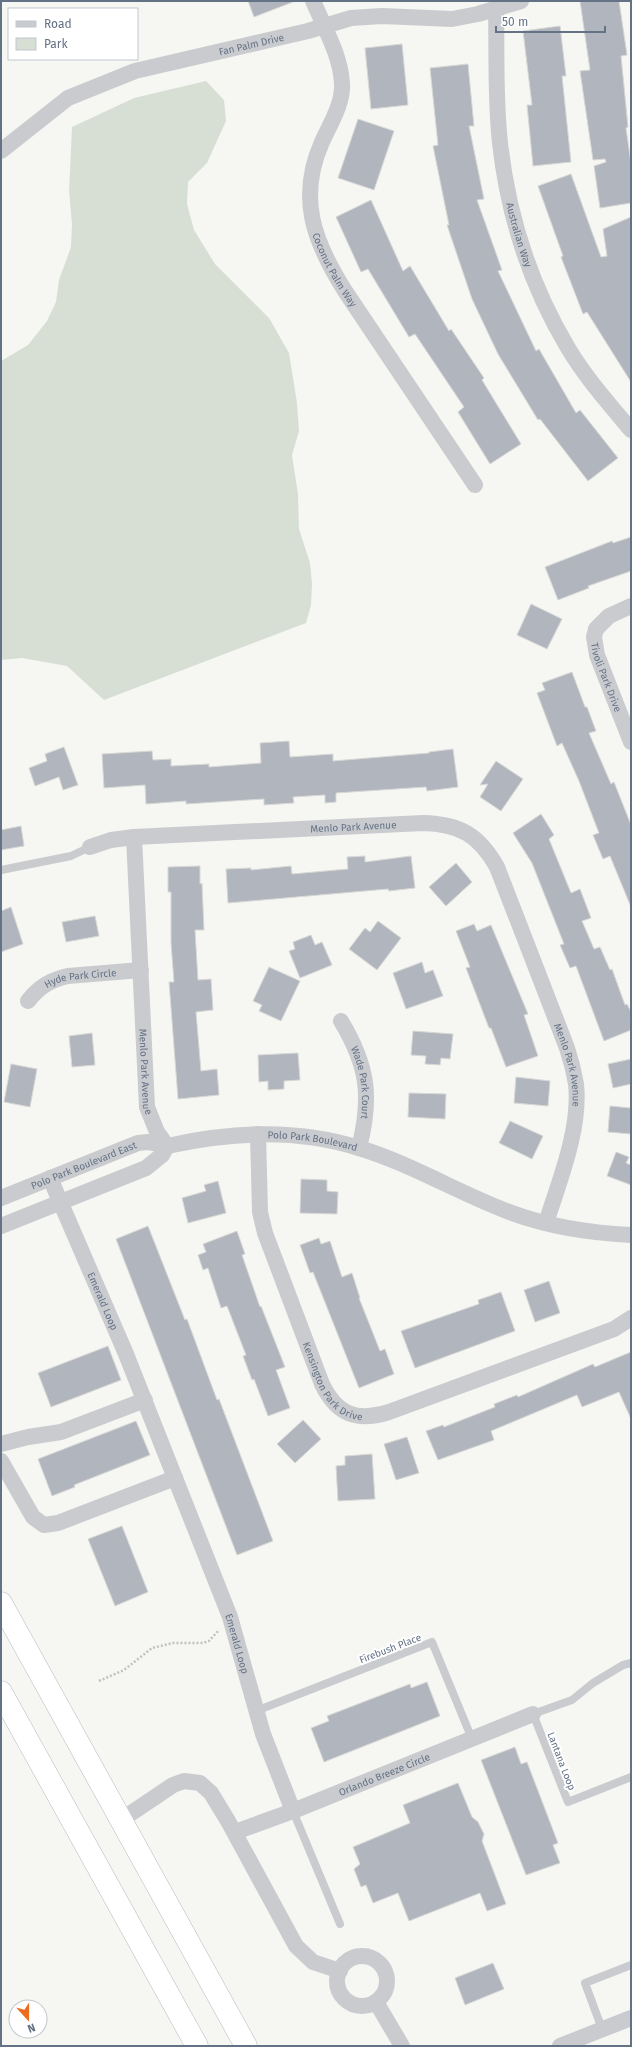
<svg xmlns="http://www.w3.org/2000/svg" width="632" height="2047" viewBox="0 0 632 2047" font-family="'Fira Sans',sans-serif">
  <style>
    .green { fill: #d7dfd4 }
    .building { fill: #b1b6be; stroke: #d8d8d6 }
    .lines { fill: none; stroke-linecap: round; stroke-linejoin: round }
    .trunk-casing { stroke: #b8bbbf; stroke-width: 23 }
    .path { stroke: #c0c1c4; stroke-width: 2.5; stroke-dasharray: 2 2; stroke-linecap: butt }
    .service { stroke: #c9cbcf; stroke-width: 8 }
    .minor { stroke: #c9cbcf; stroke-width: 16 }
    .trunk { stroke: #fff; stroke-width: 22 }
    .labels { text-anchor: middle; stroke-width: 4; stroke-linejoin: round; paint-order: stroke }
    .street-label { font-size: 10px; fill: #647286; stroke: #fff }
  </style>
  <rect width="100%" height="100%" fill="#f6f7f3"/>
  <polygon class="green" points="206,81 224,100 226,121 207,163 188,182 187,204 194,230 215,264 269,318 289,353 297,403 299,431 292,455 298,494 299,529 310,563 312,584 311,605 306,623 104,700 67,666 22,658 1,660 1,361 28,345 47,321 56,302 59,280 71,247 72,224 69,191 72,127 134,98"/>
  <g class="building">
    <polygon points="248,1 293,1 293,2 254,17"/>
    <polygon points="580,1 619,1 627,55 621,56 628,127 626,128 631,163 631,203 600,208 594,166 606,162 605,159 593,160 580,71 590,70"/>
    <polygon points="560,26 566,76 562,76 571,162 533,166 527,105 532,105 523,31"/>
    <polygon points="402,44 408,105 371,109 365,48"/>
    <polygon points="468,64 474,126 469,126 484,199 477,200 502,270 498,271 536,351 539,349 576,413 580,410 618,458 588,481 540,419 538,420 498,354 472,299 447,225 449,225 433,146 438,145 430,68"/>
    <polygon points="358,119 394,131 374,190 338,178"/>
    <polygon points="571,174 601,257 607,256 603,229 631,217 631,382 587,312 583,314 561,257 563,256 538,186"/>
    <polygon points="371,200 403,271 410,266 449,331 451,329 484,378 482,380 521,444 490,464 458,412 464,407 415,334 409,337 368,269 361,272 336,217"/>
    <polygon points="631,537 631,571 588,586 589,588 558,600 545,567 612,541 613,543"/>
    <polygon points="531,604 562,619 547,649 517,635"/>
    <polygon points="572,672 585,707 587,707 596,731 589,733 611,784 614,782 631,825 631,907 610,856 603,859 593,835 599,833 579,781 562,743 557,746 537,693 545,690 542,683"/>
    <polygon points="289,741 290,757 333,754 333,761 429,753 429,752 453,749 458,787 427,791 426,787 336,793 336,802 325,803 325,795 293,797 294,803 264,805 264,799 186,804 186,801 146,804 145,785 104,788 102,754 152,751 153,760 171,759 171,766 209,764 209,767 261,763 260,743"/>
    <polygon points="64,747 78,785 63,790 59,777 35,786 29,768 47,761 45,754"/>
    <polygon points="496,761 523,779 501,811 480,797 488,784 480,785"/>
    <polygon points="541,814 554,835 549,839 571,893 580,889 591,918 582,921 594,949 600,947 610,970 612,969 625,1005 627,1004 631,1012 631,1030 604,1041 576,966 570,968 560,945 564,944 532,863 513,833"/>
    <polygon points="21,826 24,846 1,850 1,830"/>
    <polygon points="365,856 365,862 411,856 415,888 389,891 388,889 228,903 226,869 251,868 251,870 291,866 292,874 348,869 347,857"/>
    <polygon points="456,863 472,882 446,906 429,887"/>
    <polygon points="200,866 200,884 202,883 204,930 195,930 198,980 211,979 213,1010 196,1012 201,1071 217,1069 219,1095 178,1099 169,982 174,982 171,943 171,892 168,892 168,867"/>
    <polygon points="11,907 23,944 1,952 1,911"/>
    <polygon points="95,916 99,936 66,942 62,922"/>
    <polygon points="378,921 401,938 377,970 349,949 365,928 370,932"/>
    <polygon points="474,924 477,931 491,925 528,1014 524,1015 538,1056 506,1067 491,1028 489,1028 466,968 470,967 456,931"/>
    <polygon points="311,935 315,945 322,942 332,965 300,978 289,951 295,949 293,942"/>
    <polygon points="422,962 425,973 433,970 443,996 406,1009 393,973"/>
    <polygon points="269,967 300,981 281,1021 259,1011 262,1005 253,1001"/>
    <polygon points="413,1031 453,1034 450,1059 441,1058 440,1065 425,1064 426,1056 411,1055"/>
    <polygon points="92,1033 95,1065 72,1067 69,1036"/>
    <polygon points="298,1053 300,1080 284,1081 284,1089 268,1090 268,1081 259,1082 258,1055"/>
    <polygon points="631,1059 631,1084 613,1088 608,1064"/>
    <polygon points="11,1064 37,1069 30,1107 4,1102"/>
    <polygon points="516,1077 550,1081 548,1106 514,1103"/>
    <polygon points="409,1093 446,1094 445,1119 408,1117"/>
    <polygon points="610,1106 631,1108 631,1134 608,1132"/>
    <polygon points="510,1121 543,1136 532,1159 499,1143"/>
    <polygon points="616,1152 629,1157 626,1163 631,1165 631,1185 607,1176"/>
    <polygon points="301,1179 327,1180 327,1191 338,1192 337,1214 300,1213"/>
    <polygon points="218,1181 226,1213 188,1223 182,1198 206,1191 204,1185"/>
    <polygon points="148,1226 185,1320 187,1319 217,1400 219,1399 273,1541 237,1555 116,1239"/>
    <polygon points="237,1231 245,1254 242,1255 260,1307 261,1306 285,1367 276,1370 290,1408 268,1416 254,1379 252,1380 243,1356 246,1355 227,1306 221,1308 208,1268 203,1270 198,1255 206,1252 203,1244"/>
    <polygon points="319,1238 321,1244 330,1241 342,1277 352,1273 360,1298 359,1298 380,1351 385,1349 394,1374 359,1388 313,1272 310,1273 300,1245"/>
    <polygon points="549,1281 560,1313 535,1322 524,1290"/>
    <polygon points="501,1292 515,1331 415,1368 401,1331 479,1304 478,1300"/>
    <polygon points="108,1346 121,1380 51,1407 38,1373"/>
    <polygon points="631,1352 631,1419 619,1392 582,1407 577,1395 491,1431 494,1440 438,1460 426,1431 443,1425 444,1427 495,1407 494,1404 517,1395 518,1397 593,1364 595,1367"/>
    <polygon points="303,1420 321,1439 295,1463 277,1444"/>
    <polygon points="136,1421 150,1455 74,1485 75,1487 52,1496 38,1459"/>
    <polygon points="407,1437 419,1473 396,1480 384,1444"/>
    <polygon points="372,1454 375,1499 338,1501 336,1466 345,1465 345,1456"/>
    <polygon points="122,1526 148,1592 115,1606 88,1539"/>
    <polygon points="427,1682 440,1716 324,1762 311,1728 329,1721 327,1716 410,1684 411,1688"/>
    <polygon points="515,1747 521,1764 527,1762 558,1843 553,1845 560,1863 526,1875 481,1760"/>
    <polygon points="458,1783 472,1817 478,1822 484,1834 482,1841 506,1904 487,1911 480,1893 409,1921 398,1893 373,1903 366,1885 361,1887 354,1869 360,1864 353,1847 410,1823 403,1805"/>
    <polygon points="493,1963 504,1989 465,2005 455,1978"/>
  </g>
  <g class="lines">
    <g class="trunk-casing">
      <g id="trunk">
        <polyline points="1,1603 246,2046"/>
        <polyline points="1,1692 197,2046"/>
      </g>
    </g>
    <polyline class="path" points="99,1681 124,1670 152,1648 173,1643 203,1643 209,1641 219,1630"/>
    <g class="service">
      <polyline points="1,870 71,856 90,847"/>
      <polyline points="631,1663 623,1665 593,1683 572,1700 533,1714 568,1802 631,1777"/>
      <polyline points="256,1711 432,1642 472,1739"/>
      <polyline points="293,1811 340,1924"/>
      <polyline points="602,2029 585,1983 631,1965"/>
    </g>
    <g class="minor">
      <path id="s1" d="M313,1C324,27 341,56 342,84C343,104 330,124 322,142C297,198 314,242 345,291L475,485"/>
      <path id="s2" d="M496,9C497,54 495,98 500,143C508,215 531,286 568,348C586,378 609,404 631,430"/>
      <path id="s3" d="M1,151L68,98L135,71L308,31L351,18L382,16L452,19L478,14L521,1"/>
      <path id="s4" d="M631,606L609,616L596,629L594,637L597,655L631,742"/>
      <path id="s5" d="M134,837L147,1107L157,1132L167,1146"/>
      <path id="s6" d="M90,847L111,840L134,837L423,823C460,824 479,835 497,867L567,1048C571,1060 574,1072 576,1084C581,1128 559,1182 546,1223"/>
      <path id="s7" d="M28,1001C39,987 50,980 68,976L141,970"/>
      <path id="s8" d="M341,1021C368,1066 372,1097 359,1148"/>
      <path id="s9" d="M258,1134L260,1212L265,1233L322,1384C337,1415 357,1422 389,1412L614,1329L631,1318"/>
      <path id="s10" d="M167,1146C231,1132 295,1128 359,1148C412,1164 460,1194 512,1213C550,1227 591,1233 631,1235"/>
      <path id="s11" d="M50,1178L126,1354L230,1617L263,1734L293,1811"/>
      <path id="s12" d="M1,1198L138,1143L148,1142L167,1146"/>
      <polyline points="1,1226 146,1168 162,1155 167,1146"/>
      <polyline points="1,1444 28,1437 61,1432 145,1400"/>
      <polyline points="1,1461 33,1517 44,1525 58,1523 175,1478"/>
      <polyline points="121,1820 173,1785 184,1781 200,1783 211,1793 228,1821 296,1946 313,1962 340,1971"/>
      <path id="s13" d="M235,1832L293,1811L533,1714"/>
      <circle cx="362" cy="1981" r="25"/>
      <polyline points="376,2002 402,2046"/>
      <polyline points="560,2046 631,2018"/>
    </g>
    <use href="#trunk" class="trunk"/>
  </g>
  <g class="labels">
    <g class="street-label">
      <text dy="4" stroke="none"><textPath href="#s3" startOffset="277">Fan Palm Drive</textPath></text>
      <text dy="4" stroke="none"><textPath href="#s2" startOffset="228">Australian Way</textPath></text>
      <text dy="4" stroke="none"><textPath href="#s1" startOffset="285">Coconut Palm Way</textPath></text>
      <text dy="4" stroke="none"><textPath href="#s4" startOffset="93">Tivoli Park Drive</textPath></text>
      <text dy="4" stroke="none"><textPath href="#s6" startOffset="265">Menlo Park Avenue</textPath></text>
      <text dy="4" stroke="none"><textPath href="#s7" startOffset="60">Hyde Park Circle</textPath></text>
      <text dy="4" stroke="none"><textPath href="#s6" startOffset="637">Menlo Park Avenue</textPath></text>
      <text dy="4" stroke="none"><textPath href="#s5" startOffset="235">Menlo Park Avenue</textPath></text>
      <text dy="4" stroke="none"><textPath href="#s8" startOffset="66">Wade Park Court</textPath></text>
      <text dy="4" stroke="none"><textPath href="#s10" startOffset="147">Polo Park Boulevard</textPath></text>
      <text dy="4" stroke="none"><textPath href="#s12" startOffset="89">Polo Park Boulevard East</textPath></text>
      <text dy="4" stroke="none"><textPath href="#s11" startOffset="134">Emerald Loop</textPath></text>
      <text dy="4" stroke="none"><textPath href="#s9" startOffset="266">Kensington Park Drive</textPath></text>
      <text dy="4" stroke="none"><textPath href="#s11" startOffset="502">Emerald Loop</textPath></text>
      <text transform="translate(390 1648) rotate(-21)" y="4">Firebush Place</text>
      <text transform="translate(562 1761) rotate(69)" y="4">Lantana Loop</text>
      <text dy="4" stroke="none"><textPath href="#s13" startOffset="160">Orlando Breeze Circle</textPath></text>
    </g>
  </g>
  <rect width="632" height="2047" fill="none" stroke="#647286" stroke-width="4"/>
  <rect x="8" y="8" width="130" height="52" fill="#ffffff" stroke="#c1c7cf"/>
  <rect x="16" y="21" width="20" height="6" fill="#c9cbcf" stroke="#c1c7cf"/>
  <text x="44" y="28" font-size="12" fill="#647286">Road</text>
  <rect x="16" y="38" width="20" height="12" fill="#d7dfd4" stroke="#c1c7cf"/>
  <text x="44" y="48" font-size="12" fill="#647286">Park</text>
  <g transform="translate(28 2019) rotate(159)"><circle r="19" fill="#ffffff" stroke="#c1c7cf"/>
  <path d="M0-3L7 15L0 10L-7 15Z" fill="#eb6c1f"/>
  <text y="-6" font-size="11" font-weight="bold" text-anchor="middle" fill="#647286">N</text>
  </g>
  <path d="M496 26v6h109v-6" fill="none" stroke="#647286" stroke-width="2"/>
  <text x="502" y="26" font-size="12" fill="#647286" stroke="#ffffff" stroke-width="3" paint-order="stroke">50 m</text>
</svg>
